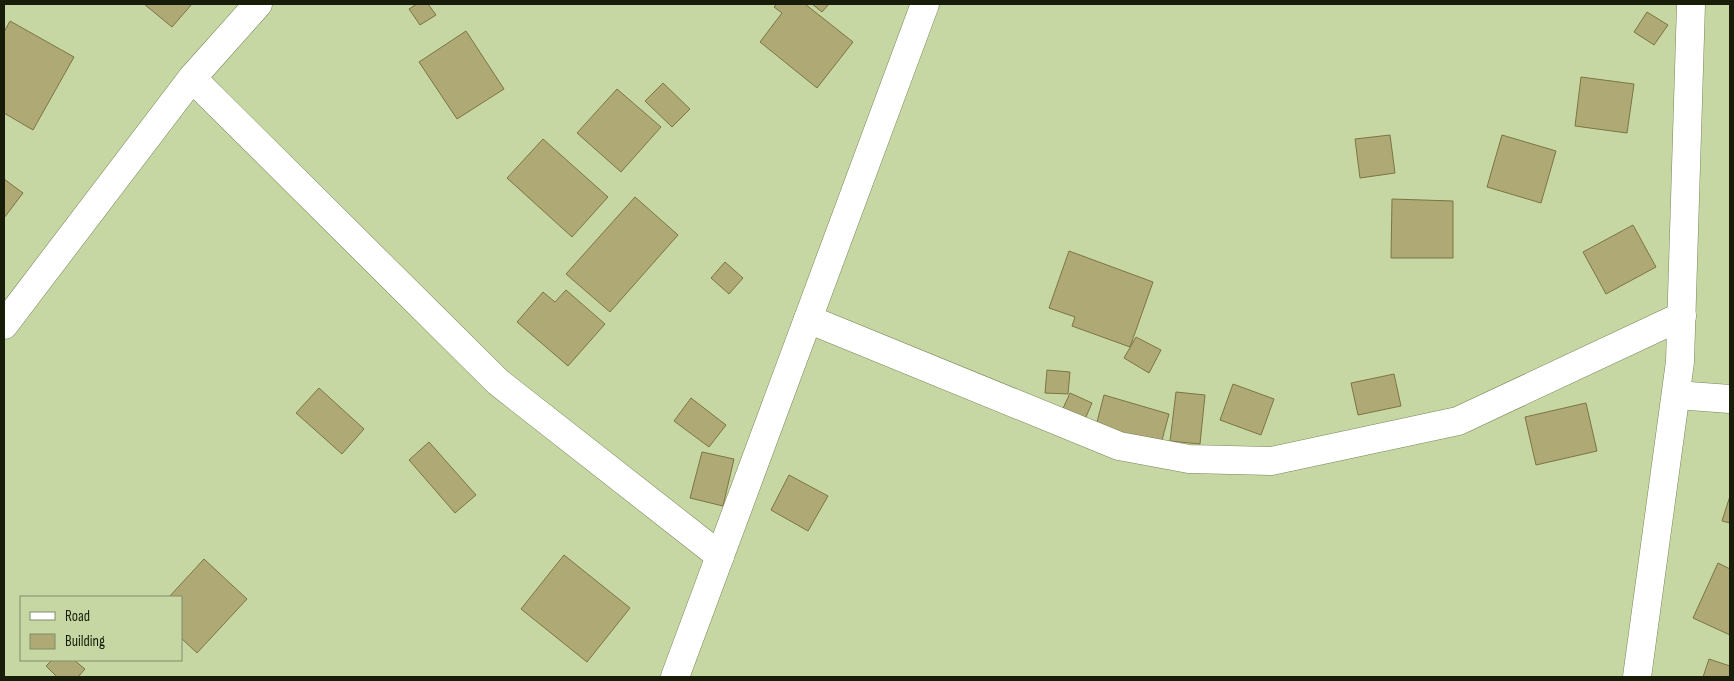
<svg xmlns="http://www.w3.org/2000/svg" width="1734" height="681" viewBox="0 0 1734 681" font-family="'Sofia Sans Condensed',sans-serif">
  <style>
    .building { fill: #afa975; stroke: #7b7542 }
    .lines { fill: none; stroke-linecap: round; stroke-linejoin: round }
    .minor-casing { stroke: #778555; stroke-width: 29 }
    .minor { stroke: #fff; stroke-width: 28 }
  </style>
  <rect width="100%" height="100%" fill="#c6d7a4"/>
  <g class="building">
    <polygon points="144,4 192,4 172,27"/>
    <polygon points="417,4 428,4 436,15 420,25 409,9"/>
    <polygon points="777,4 805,4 853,42 817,88 760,42 782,13 774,7"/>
    <polygon points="812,4 829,4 822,12"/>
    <polygon points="1647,12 1668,25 1654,45 1634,32"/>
    <polygon points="10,21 74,57 33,130 4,113 4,32"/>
    <polygon points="466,31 504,89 457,119 419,62"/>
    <polygon points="1581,77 1634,84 1627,133 1575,126"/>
    <polygon points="663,83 690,109 672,127 645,101"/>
    <polygon points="617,89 661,127 621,172 577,133"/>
    <polygon points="1390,135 1395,173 1360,178 1355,139"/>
    <polygon points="1502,135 1556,151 1541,203 1487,187"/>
    <polygon points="543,139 608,197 572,237 507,178"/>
    <polygon points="4,179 23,193 4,218"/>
    <polygon points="635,197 678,235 610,312 566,274"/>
    <polygon points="1392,199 1453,201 1453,258 1391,258"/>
    <polygon points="1633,225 1656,267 1606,294 1583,252"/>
    <polygon points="1069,251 1153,282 1130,347 1072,326 1075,317 1049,308"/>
    <polygon points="725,262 743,278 729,294 711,278"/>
    <polygon points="566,290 605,324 568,366 517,322 543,292 555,302"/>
    <polygon points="1136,337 1161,350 1149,373 1124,358"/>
    <polygon points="1047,370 1070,372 1068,394 1045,393"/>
    <polygon points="1394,374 1401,406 1358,415 1351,383"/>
    <polygon points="1233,384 1274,399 1261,435 1220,420"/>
    <polygon points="319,388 364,429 342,454 296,413"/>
    <polygon points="1176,392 1205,395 1200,444 1170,441"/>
    <polygon points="1070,393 1092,403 1082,426 1060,415"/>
    <polygon points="1104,395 1169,414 1161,444 1096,426"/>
    <polygon points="691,398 726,425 709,447 674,421"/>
    <polygon points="1586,403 1597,451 1536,465 1525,417"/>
    <polygon points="429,442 476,495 455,513 409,460"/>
    <polygon points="702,452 734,459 723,506 690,498"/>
    <polygon points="789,475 828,496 808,531 771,510"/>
    <polygon points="1730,496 1730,523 1722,521"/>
    <polygon points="564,555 630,608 587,662 521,609"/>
    <polygon points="204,559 247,599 197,653 181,638 181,597 169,597"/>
    <polygon points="1718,563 1730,569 1730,635 1693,618"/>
    <polygon points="1709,659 1730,666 1730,677 1703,677"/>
    <polygon points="52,660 74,660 85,669 78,677 57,677 46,666"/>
  </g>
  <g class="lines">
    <g class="minor-casing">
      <g id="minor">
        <polyline points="192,78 498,382 720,556"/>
        <polyline points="808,319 1119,446 1189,459 1271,461 1458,421 1682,316"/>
        <polyline points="4,325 192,78 258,4"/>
        <polyline points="1676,395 1730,399"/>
        <polyline points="675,677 925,4"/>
        <polyline points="1637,677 1680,362 1691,4"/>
      </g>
    </g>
    <use href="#minor" class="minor"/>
  </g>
  <rect width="1734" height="681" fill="none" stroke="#171d09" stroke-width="10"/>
  <rect x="20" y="596" width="162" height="65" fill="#c6d7a4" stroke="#808d66"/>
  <rect x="30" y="612" width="25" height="8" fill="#ffffff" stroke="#808d66"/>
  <text x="65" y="621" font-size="15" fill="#171d09">Road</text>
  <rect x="30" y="634" width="25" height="15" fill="#afa975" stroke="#808d66"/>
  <text x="65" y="646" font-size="15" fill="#171d09">Building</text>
</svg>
